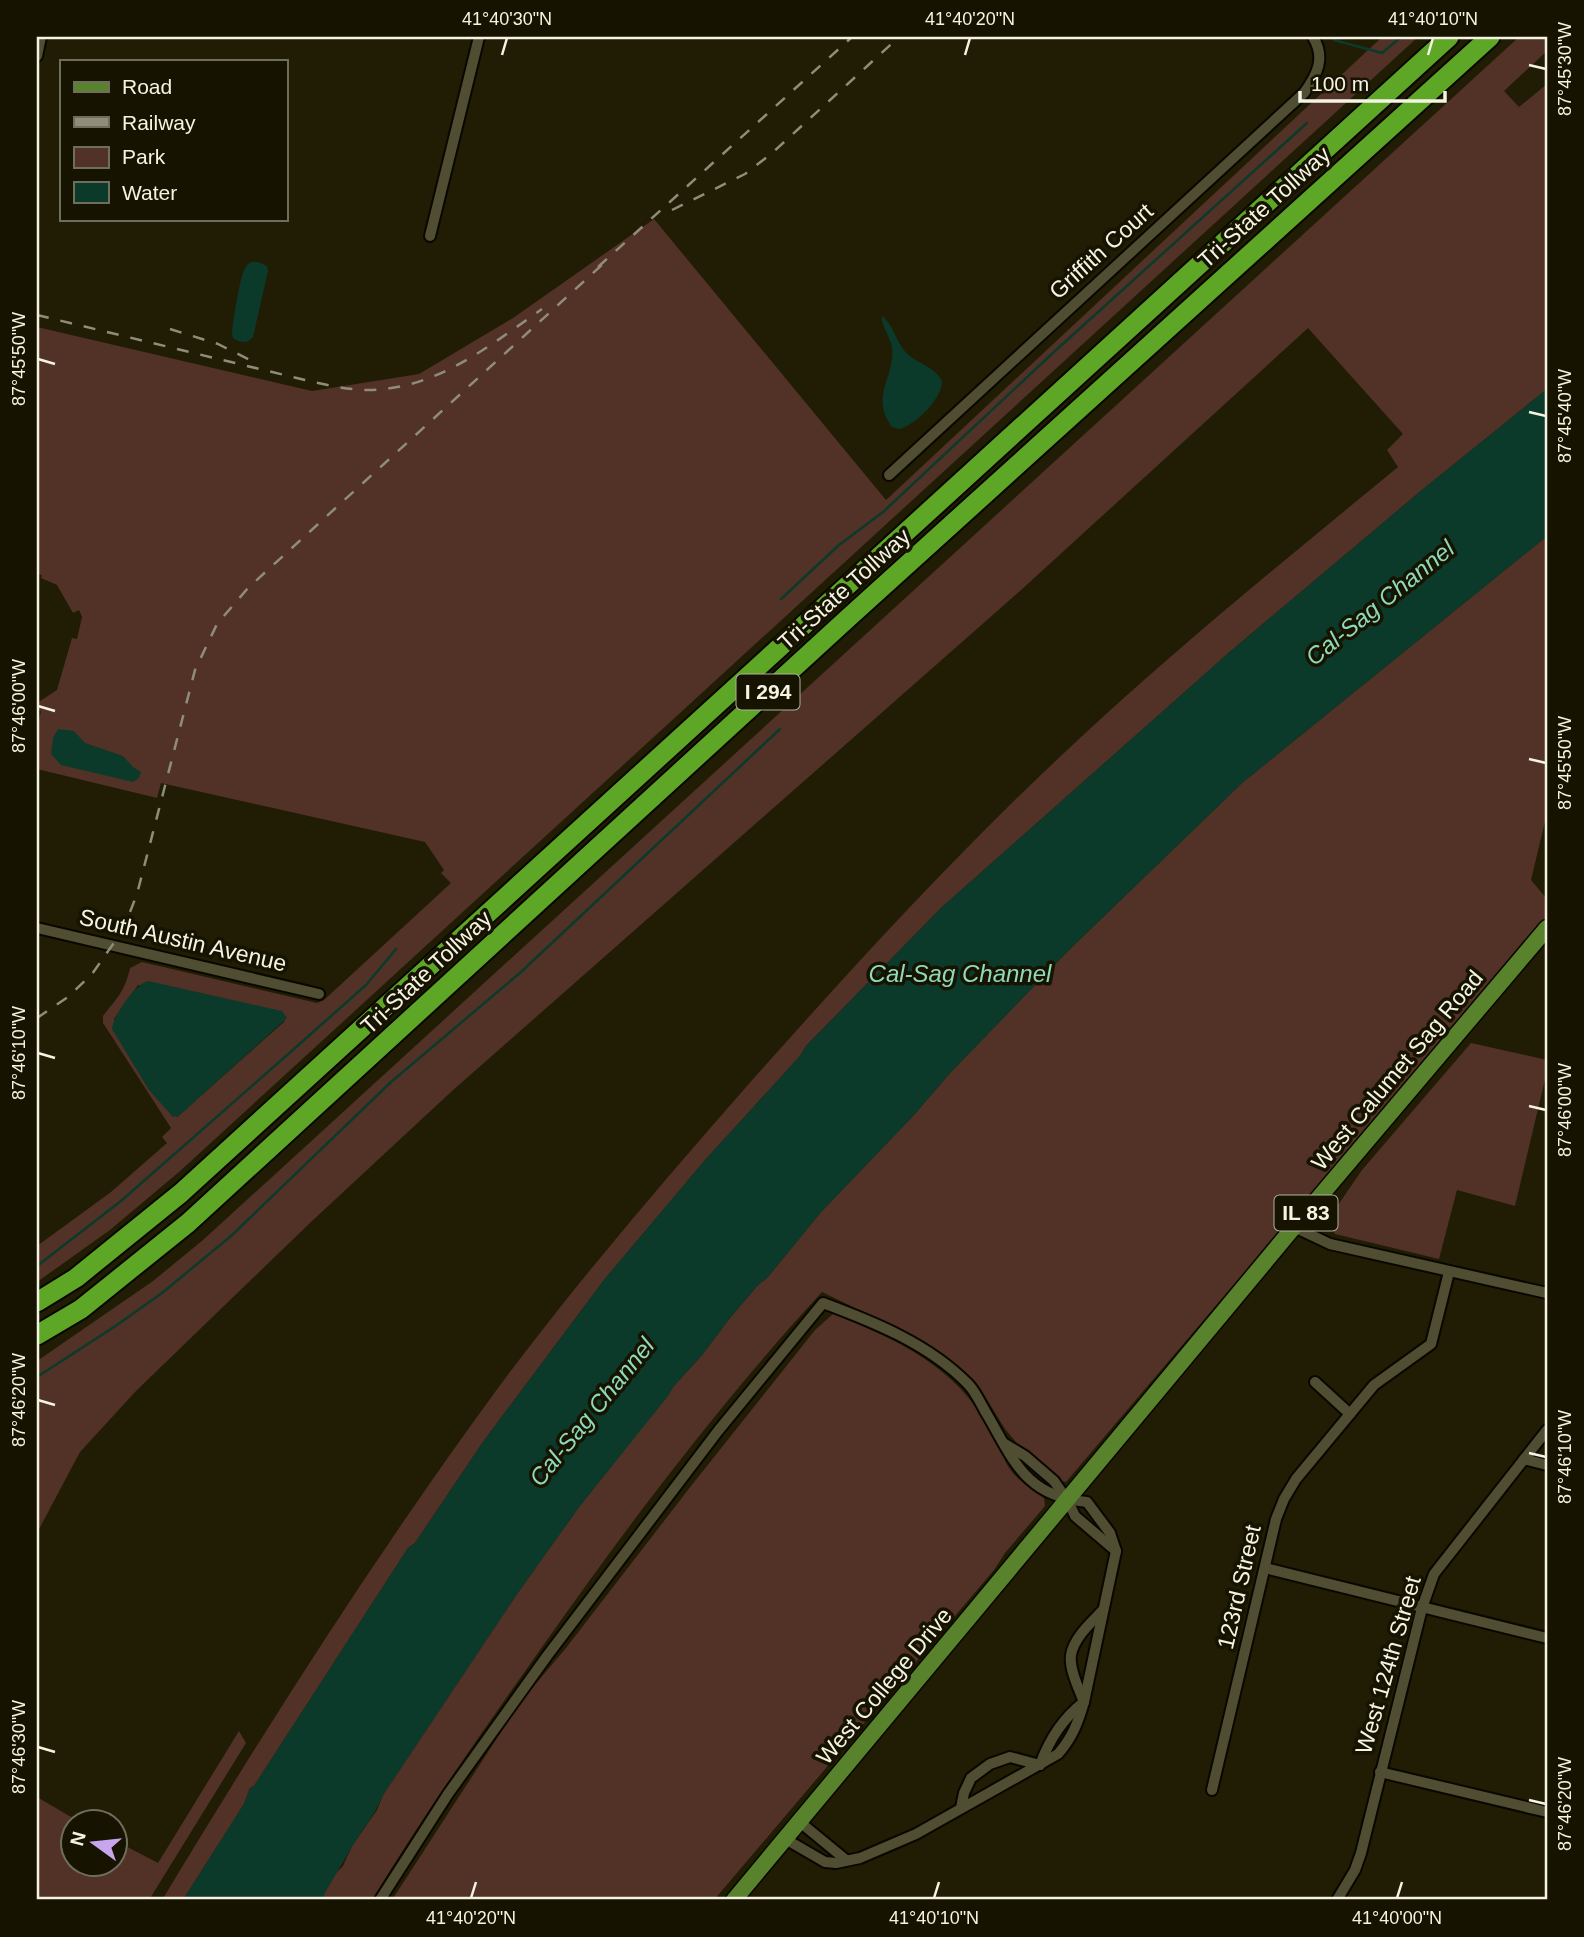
<svg xmlns="http://www.w3.org/2000/svg" width="1584" height="1937" viewBox="0 0 1584 1937" font-family="Helvetica,sans-serif">
  <style>
    .green { fill: #523126; fill-rule: evenodd }
    .water { fill: #0b3a2b }
    .lines { fill: none; stroke-linecap: round; stroke-linejoin: round }
    .stream { stroke: #0b3a2b; stroke-width: 2.5 }
    .street-casing { stroke: #0a0700; stroke-width: 14 }
    .primary-casing { stroke: #0a0700; stroke-width: 19 }
    .highway-casing { stroke: #0a0700; stroke-width: 23 }
    .street { stroke: #4f4d32; stroke-width: 10 }
    .primary { stroke: #58822b; stroke-width: 16 }
    .highway { stroke: #5ea626; stroke-width: 19 }
    .rail { stroke: #8f8d79; stroke-width: 2.5; stroke-dasharray: 12 12; stroke-linecap: butt }
    .ticks { fill: none; stroke: #f4f3e4; stroke-width: 2.5 }
    .labels { text-anchor: middle; stroke-width: 7; stroke-linejoin: round; paint-order: stroke }
    .shield { fill: #161400; stroke: #b1b0a0; stroke-width: 2 }
    .shield-label { font-size: 21px; font-weight: bold; fill: #f4f3e4 }
    .street-label { font-size: 23px; fill: #f4f3e4; stroke: #161400 }
    .water-label { font-size: 24px; font-style: italic; fill: #8ed9bb; stroke: #161400 }
    .neatline { fill: none; stroke: #f4f3e4; stroke-width: 2.5 }
    .ticks-label { font-size: 18px; text-anchor: middle; fill: #f4f3e4 }
  </style>
  <rect width="100%" height="100%" fill="#201d04"/>
  <g class="green">
    <path d="M1382,37H1418L179,1172L110,1230L37,1282V1246L111,1192L167,1143L162,1137L171,1128L103,1023V1016C117,998 125,991 130,968L142,962L317,1003L324,1000L451,883L441,873L444,870L425,842L161,783L157,798L37,769V730L41,711L37,709V703L57,690L72,638L77,639L82,617L79,610L73,613L57,585L41,578L42,575L37,574V327L312,391L419,374L513,318L654,219L886,500ZM138,985L285,1021L177,1117L114,1019Z"/>
    <path d="M1519,37H1547V51L1504,91L1519,107L1547,84V389L1422,490L1232,650L941,908L806,1046L800,1056L706,1159L604,1280L483,1442L415,1543L408,1548L254,1786L250,1788L244,1804L183,1900H162C267,1726 377,1553 498,1388C576,1283 661,1184 747,1086C849,971 952,858 1064,753C1170,653 1285,560 1398,467L1387,450L1403,434L1308,328L1020,591L452,1091L311,1222L136,1391L80,1452L37,1533V1361L153,1281L203,1240Z"/>
    <path d="M1547,536V813L1531,880L1547,899V916L1066,1482L1057,1480L1021,1448L1005,1429L981,1390L955,1364L923,1341L822,1292C719,1404 627,1526 540,1650C482,1732 424,1814 372,1900H321L334,1875L343,1866L352,1846L377,1810L383,1795L517,1594L579,1507L668,1395L673,1387L702,1355L730,1318L758,1285L767,1278L821,1212L913,1116L950,1073L1070,949L1242,783Z"/>
    <polygon points="1471,1043 1547,1060 1547,1071 1515,1206 1457,1190 1439,1259 1335,1234 1330,1225 1336,1208 1362,1170"/>
    <path d="M833,1314C891,1337 945,1361 981,1414C988,1424 995,1435 1000,1446C1003,1453 1004,1460 1008,1466C1016,1480 1032,1489 1044,1498L1045,1506L1005,1553L994,1570L714,1900H392L521,1701L566,1648L691,1486L815,1330Z"/>
    <polygon points="239,1731 246,1743 149,1900 37,1900 37,1797 78,1821 74,1822 74,1864 116,1864 116,1841 158,1863"/>
  </g>
  <g class="water">
    <path d="M258,262L267,266L268,271L253,337C247,344 240,343 233,338L232,333C233,322 240,272 247,265C251,261 253,262 258,262Z"/>
    <path d="M882,316C893,325 895,338 903,349C913,363 934,365 942,381C942,399 916,424 900,429L892,427C869,396 896,376 892,347C890,336 881,326 882,316Z"/>
    <path d="M1547,389V536L1242,783L1070,949L950,1073L913,1116L821,1212L767,1278L758,1285L730,1318L702,1355L673,1387L668,1396L579,1507L517,1594L383,1795C375,1815 362,1830 351,1848C341,1866 331,1882 321,1900H183L244,1804L250,1788L254,1786L408,1548L415,1543L483,1442L604,1280L706,1159L800,1056L806,1046L941,908L1232,650L1422,490Z"/>
    <polygon points="58,729 74,731 85,743 123,756 133,767 141,772 139,778 133,782 61,765 51,754 53,738"/>
    <path d="M148,981L282,1011L287,1018L180,1115L173,1117L149,1090L112,1029C113,1016 135,984 148,981Z"/>
  </g>
  <g class="lines">
    <g class="stream">
      <polyline points="1334,40 1382,53 1401,37"/>
      <polyline points="781,599 839,545 883,512 1055,351 1307,123"/>
      <polyline points="37,1266 121,1201 286,1056 366,985 396,949"/>
      <polyline points="37,1377 114,1327 162,1293 231,1236 391,1082 521,972 780,729"/>
    </g>
    <g class="street-casing">
      <g id="street">
        <polyline points="37,56 41,37"/>
        <polyline points="430,236 479,37"/>
        <path d="M889,475L1304,93C1317,75 1326,58 1313,37"/>
        <polyline points="37,928 319,994"/>
        <polyline points="1294,1227 1330,1244 1547,1293"/>
        <polyline points="1315,1382 1350,1414"/>
        <polyline points="1005,1444 1025,1456 1054,1481 1068,1501 1075,1516 1116,1551"/>
        <polyline points="1524,1459 1547,1465"/>
        <polyline points="1265,1568 1547,1638"/>
        <polyline points="1380,1772 1547,1812"/>
        <polyline points="1212,1790 1276,1519 1284,1499 1296,1479 1374,1385 1431,1344 1449,1272"/>
        <path d="M961,1808L964,1793L971,1778L990,1764L1010,1757L1040,1765C1049,1740 1063,1718 1084,1702C1079,1689 1069,1669 1071,1655C1074,1637 1092,1622 1103,1610"/>
        <polyline points="801,1823 846,1860"/>
        <path d="M380,1900L448,1794L547,1656L718,1431L823,1303C874,1322 929,1344 968,1384C975,1391 980,1402 985,1411C1013,1458 1024,1497 1087,1502L1110,1533L1116,1551L1084,1702C1078,1723 1072,1738 1058,1754L916,1834L860,1858L836,1863L825,1862L787,1840"/>
        <polyline points="1337,1900 1355,1870 1361,1853 1422,1608 1434,1574 1547,1430"/>
      </g>
    </g>
    <g class="primary-casing">
      <polyline id="primary" points="734,1900 1294,1227 1547,928"/>
    </g>
    <g class="highway-casing">
      <g id="highway">
        <polyline points="37,1302 76,1278 181,1193 1449,37"/>
        <polyline points="37,1335 81,1309 188,1223 847,619 1490,37"/>
      </g>
    </g>
    <use href="#street" class="street"/>
    <use href="#primary" class="primary"/>
    <use href="#highway" class="highway"/>
    <g class="rail">
      <polyline points="672,210 745,174 771,154 899,37"/>
      <polyline points="598,267 852,37"/>
      <path d="M37,315L305,380C326,385 348,390 369,390C437,389 489,346 542,309"/>
      <polyline points="170,329 218,344 256,363"/>
      <polyline points="37,1018 68,997 92,974 123,930 137,894 195,670 217,624 248,588 604,263"/>
    </g>
  </g>
  <path class="ticks" d="M502,55L507,38M965,55L970,38M1428,55L1433,38M1529,65L1546,69M38,359L55,364M1529,412L1546,416M38,706L55,711M1529,759L1546,763M38,1053L55,1058M1529,1106L1546,1110M38,1400L55,1405M1529,1453L1546,1457M38,1747L55,1752M1529,1800L1546,1804M471,1898L476,1882M934,1898L939,1882M1397,1898L1402,1882"/>
  <g class="labels">
    <g class="shield">
      <rect x="736.5" y="674.5" width="63" height="35" rx="5"/>
      <rect x="1274.5" y="1195.5" width="63" height="35" rx="5"/>
    </g>
    <g class="shield-label">
      <text x="768" y="699">I 294</text>
      <text x="1306" y="1220">IL 83</text>
    </g>
    <g class="street-label">
      <text transform="translate(1264 207) rotate(-42)" y="8">Tri-State Tollway</text>
      <text transform="translate(1101 251) rotate(-42)" y="8">Griffith Court</text>
      <text transform="translate(844 589) rotate(-42)" y="8">Tri-State Tollway</text>
      <text transform="translate(183 940) rotate(13)" y="8">South Austin Avenue</text>
      <text transform="translate(426 972) rotate(-43)" y="8">Tri-State Tollway</text>
      <text transform="translate(1397 1070) rotate(-50)" y="8">West Calumet Sag Road</text>
      <text transform="translate(1239 1587) rotate(-77)" y="8">123rd Street</text>
      <text transform="translate(1388 1665) rotate(-74)" y="8">West 124th Street</text>
      <text transform="translate(884 1686) rotate(-50)" y="8">West College Drive</text>
    </g>
    <g class="water-label">
      <text transform="translate(1380 603) rotate(-39)" y="8">Cal-Sag Channel</text>
      <text x="960" y="982">Cal-Sag Channel</text>
      <text transform="translate(592 1412) rotate(-51)" y="8">Cal-Sag Channel</text>
    </g>
  </g>
  <rect width="1584" height="1937" fill="none" stroke="#161400" stroke-width="77"/>
  <rect x="60" y="60" width="228" height="161" fill="#161400" stroke="#6f6d5b" stroke-width="2"/>
  <rect x="74" y="82" width="35" height="10" fill="#58822b" stroke="#6f6d5b" stroke-width="2"/>
  <text x="122" y="94" font-size="21" fill="#f4f3e4">Road</text>
  <rect x="74" y="117" width="35" height="10" fill="#8f8d79" stroke="#6f6d5b" stroke-width="2"/>
  <text x="122" y="130" font-size="21" fill="#f4f3e4">Railway</text>
  <rect x="74" y="147" width="35" height="21" fill="#523126" stroke="#6f6d5b" stroke-width="2"/>
  <text x="122" y="164" font-size="21" fill="#f4f3e4">Park</text>
  <rect x="74" y="182" width="35" height="21" fill="#0b3a2b" stroke="#6f6d5b" stroke-width="2"/>
  <text x="122" y="200" font-size="21" fill="#f4f3e4">Water</text>
  <g transform="translate(94 1843) rotate(285)"><circle r="33" fill="#161400" stroke="#6f6d5b" stroke-width="2"/>
  <path d="M0-5L12 26L0 18L-12 26Z" fill="#c7a6ef"/>
  <text y="-10" font-size="19" font-weight="bold" text-anchor="middle" fill="#f4f3e4">N</text>
  </g>
  <path d="M1300 91v10h145v-10" fill="none" stroke="#f4f3e4" stroke-width="3.5"/>
  <text x="1311" y="91" font-size="21" fill="#f4f3e4" stroke="#161400" stroke-width="5" paint-order="stroke">100 m</text>
  <rect x="38" y="38" width="1508" height="1860" class="neatline"/>
  <g class="ticks-label">
    <text x="507" y="25">41°40'30"N</text>
    <text x="970" y="25">41°40'20"N</text>
    <text x="1433" y="25">41°40'10"N</text>
    <text transform="translate(1565 69) rotate(-90)" y="6">87°45'30"W</text>
    <text transform="translate(19 359) rotate(-90)" y="6">87°45'50"W</text>
    <text transform="translate(1565 416) rotate(-90)" y="6">87°45'40"W</text>
    <text transform="translate(19 706) rotate(-90)" y="6">87°46'00"W</text>
    <text transform="translate(1565 763) rotate(-90)" y="6">87°45'50"W</text>
    <text transform="translate(19 1053) rotate(-90)" y="6">87°46'10"W</text>
    <text transform="translate(1565 1110) rotate(-90)" y="6">87°46'00"W</text>
    <text transform="translate(19 1400) rotate(-90)" y="6">87°46'20"W</text>
    <text transform="translate(1565 1457) rotate(-90)" y="6">87°46'10"W</text>
    <text transform="translate(19 1747) rotate(-90)" y="6">87°46'30"W</text>
    <text transform="translate(1565 1804) rotate(-90)" y="6">87°46'20"W</text>
    <text x="471" y="1924">41°40'20"N</text>
    <text x="934" y="1924">41°40'10"N</text>
    <text x="1397" y="1924">41°40'00"N</text>
  </g>
</svg>
